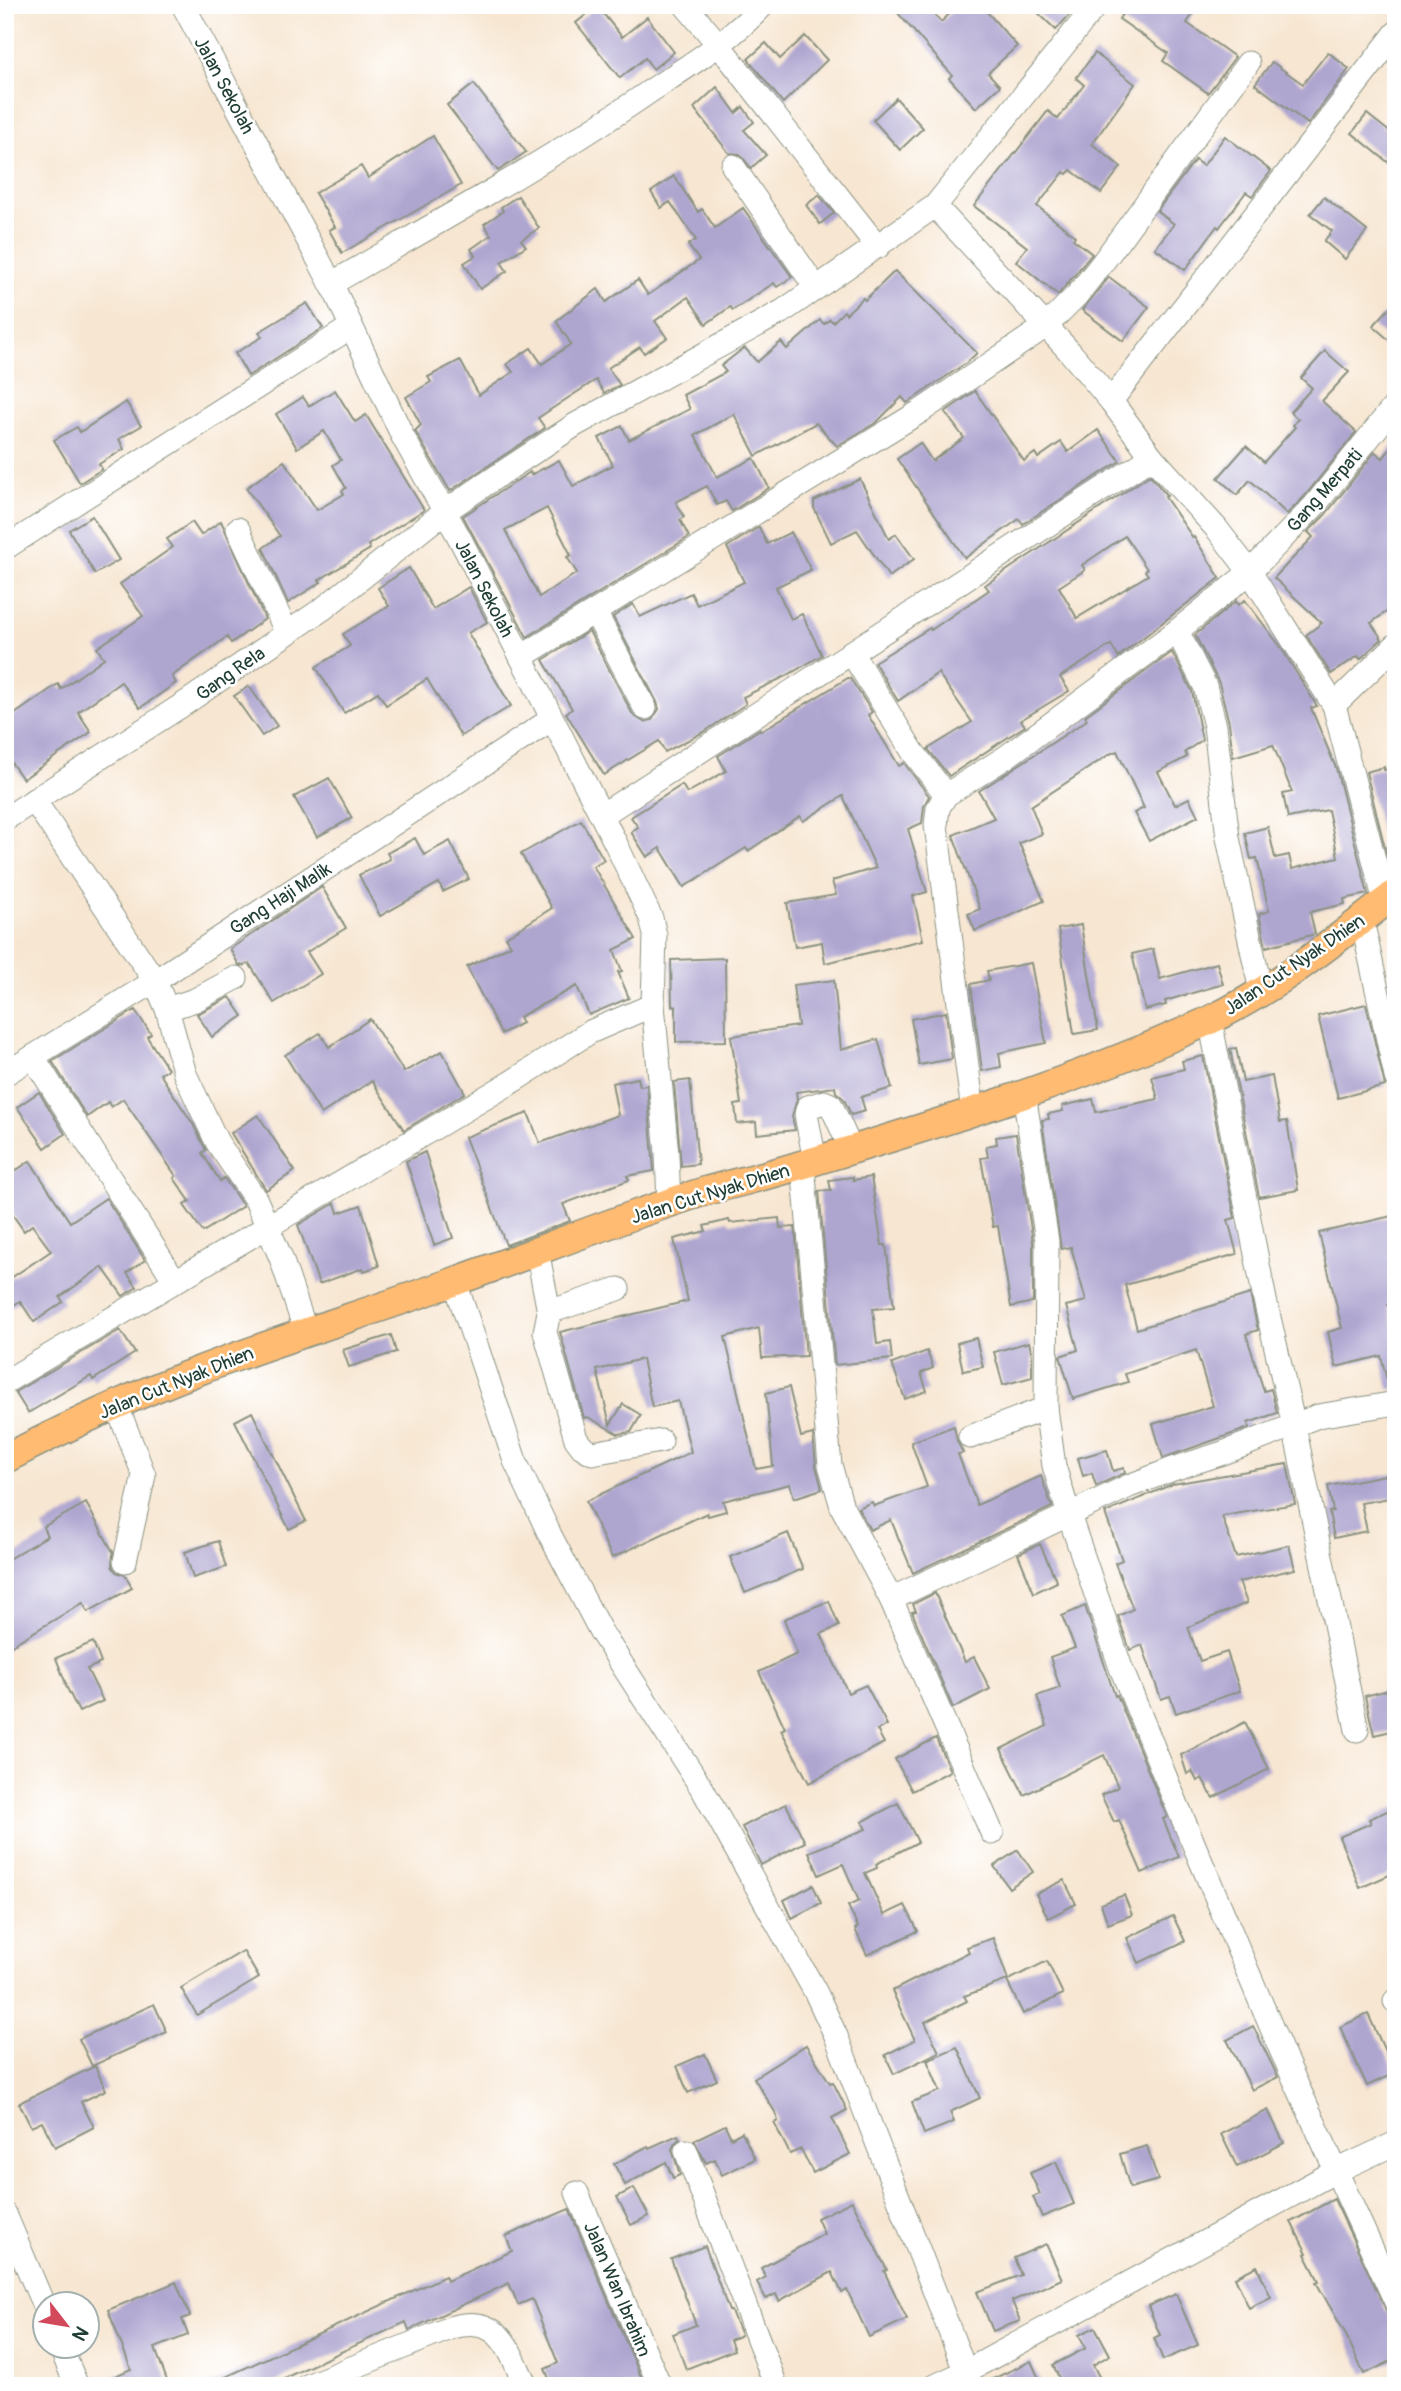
<svg xmlns="http://www.w3.org/2000/svg" width="1401" height="2391" viewBox="0 0 1401 2391" font-family="Pangolin,sans-serif">
  <style>
    .building { fill: #afa6d0; fill-rule: evenodd }
    .lines { fill: none; stroke-linecap: round; stroke-linejoin: round }
    .minor-casing { stroke: #8b9282; stroke-width: 25 }
    .major-casing { stroke: #8b9282; stroke-width: 31 }
    .minor { stroke: #fff; stroke-width: 23 }
    .major { stroke: #ffbb71; stroke-width: 28 }
    .labels { text-anchor: middle; stroke-width: 5; stroke-linejoin: round; paint-order: stroke }
    .street-label { font-size: 19px; fill: #1f3d34; stroke: #fff }
  </style>
  <rect width="100%" height="100%" fill="#fff"/>
  <filter id="ink" filterUnits="userSpaceOnUse"><feTurbulence type="fractalNoise" baseFrequency=".0143" numOctaves="2"/><feDisplacementMap in="SourceGraphic" scale="14" xChannelSelector="R" yChannelSelector="G"/><feConvolveMatrix kernelMatrix="1 2 1 2 8 2 1 2 1" color-interpolation-filters="sRGB"/></filter>
  <filter id="wash" filterUnits="userSpaceOnUse"><feTurbulence type="fractalNoise" baseFrequency=".00686" numOctaves="4" result="noise"/><feDisplacementMap in="SourceGraphic" scale="28" xChannelSelector="R" yChannelSelector="G"/><feGaussianBlur stdDeviation="1.57" result="paint"/><feColorMatrix in="noise" values="0 0 0 0 0 0 0 0 0 0 0 0 0 0 0 0 0 1.4 0 .05"/><feComposite in="paint" operator="in"/></filter>
  <g filter="url(#wash)">
    <rect width="100%" height="100%" fill="#f7e6d1"/>
    <g id="blocks">
      <g class="building">
        <polygon points="891,5 926,5 941,22 959,5 981,5 1017,46 988,73 1000,86 976,108 949,78 952,75"/>
        <polygon points="1030,5 1078,5 1056,30"/>
        <polygon points="1128,5 1199,5 1187,23 1235,57 1208,93 1163,61 1168,53 1119,19"/>
        <polygon points="597,6 622,37 647,17 674,52 653,69 645,58 620,78 576,23"/>
        <polygon points="805,36 827,60 783,103 748,59 766,43 780,59"/>
        <polygon points="1328,52 1349,69 1308,124 1255,84 1272,62 1303,84"/>
        <polygon points="1095,53 1135,84 1092,144 1121,167 1101,193 1071,170 1067,174 1064,172 1037,206 1075,236 1073,239 1092,254 1058,295 1016,261 1027,247 974,206 1048,111 1058,119 1084,85 1076,78"/>
        <polygon points="474,84 526,152 498,171 447,105"/>
        <polygon points="717,87 736,113 743,107 754,122 744,130 766,155 751,168 740,154 729,153 694,108"/>
        <polygon points="896,98 923,128 900,150 873,120"/>
        <polygon points="1367,114 1396,137 1396,154 1389,163 1352,133"/>
        <polygon points="433,136 461,185 342,253 329,230 335,227 315,193 361,166 368,178"/>
        <polygon points="1225,136 1271,171 1252,196 1246,192 1219,228 1217,226 1185,270 1155,248 1174,224 1157,211 1195,160 1203,166"/>
        <polygon points="674,176 698,212 702,209 715,228 743,208 792,277 777,287 774,283 733,310 730,307 706,324 688,297 655,321 667,338 644,353 640,347 608,368 620,385 604,393 596,380 568,398 538,418 545,428 450,491 415,431 421,425 406,397 431,382 428,377 460,360 479,395 513,372 507,364 531,348 542,364 571,344 556,321 598,289 606,302 638,280 648,295 699,260 688,245 696,240 670,202 661,208 651,192"/>
        <polygon points="819,195 834,213 820,224 806,205"/>
        <polygon points="518,196 539,228 521,240 526,246 501,262 507,271 480,289 464,263 475,256 471,249 491,235 484,224 503,211 501,207"/>
        <polygon points="1324,197 1367,231 1345,259 1324,241 1332,231 1310,214"/>
        <path d="M895,271L977,353L966,363L907,403L902,397L877,422L837,446L816,423L756,456L734,414L695,435L717,477L754,458L769,488L732,511L726,501L717,505L707,486L676,502L684,517L680,520L689,537L527,637L463,516L530,472L531,475L559,460L573,486L613,465L599,438L622,426L629,440L690,409L683,395L726,372L721,366L740,351L745,348L757,362L781,342L787,349L820,320L824,324L830,319L833,322L844,311L846,314L863,298L865,300ZM547,508L571,555L567,557L577,573L539,597L505,530Z"/>
        <polygon points="1109,277 1149,307 1123,341 1082,310"/>
        <polygon points="1396,301 1396,346 1373,326"/>
        <polygon points="307,303 323,328 248,376 235,353 262,337 259,332"/>
        <polygon points="1325,351 1349,372 1322,401 1356,432 1304,497 1287,514 1250,480 1237,495 1218,478 1246,446 1264,462 1295,427 1293,425 1298,419 1290,412 1312,388 1301,378"/>
        <polygon points="335,390 355,422 366,415 424,510 368,545 370,549 319,580 321,582 288,603 263,548 280,536 246,488 284,461 317,510 344,494 342,491 346,488 333,465 341,460 324,431 297,448 276,414 303,397 309,406"/>
        <polygon points="975,391 1024,461 1035,453 1038,458 1061,442 1068,452 1098,430 1120,461 1023,524 1019,519 965,558 897,459 920,443 932,461 964,438 945,412"/>
        <polygon points="126,402 141,426 119,439 124,449 99,464 102,469 80,483 54,440 77,427 80,432"/>
        <polygon points="1396,442 1396,605 1371,623 1382,639 1360,659 1358,656 1331,674 1306,635 1322,623 1274,578 1313,537 1308,532 1325,515 1375,452 1383,458"/>
        <path d="M1150,475L1167,496L1165,497L1193,538L1194,537L1220,578L1118,657L1111,645L1060,677L1069,691L1021,720L1025,726L949,776L928,749L972,722L938,673L898,701L874,662L930,628L931,630L989,590L985,585ZM1125,536L1147,569L1145,571L1148,575L1077,618L1059,587L1085,570L1082,565Z"/>
        <polygon points="860,479 889,539 896,534 914,559 889,577 857,530 831,543 814,508 814,501"/>
        <polygon points="92,516 119,560 95,574 69,530"/>
        <polygon points="221,521 265,619 231,643 227,637 172,676 176,683 140,708 121,682 78,712 91,732 23,779 5,754 5,721 58,684 61,689 104,658 97,648 143,616 120,584 173,547 167,539 192,522 201,535"/>
        <polygon points="759,527 767,544 791,532 811,570 776,587 791,619 802,614 822,655 786,676 743,697 746,704 704,732 665,752 659,741 604,775 566,713 572,709 543,660 589,631 633,715 644,722 652,720 659,709 657,702 613,617 633,604 640,617 691,593 697,605 744,582 727,547"/>
        <polygon points="409,568 433,609 469,587 487,622 468,633 511,706 461,736 427,679 386,705 378,692 344,713 316,667 350,646 343,634 389,606 378,588"/>
        <polygon points="1245,600 1280,646 1317,706 1311,708 1336,768 1368,894 1344,899 1345,904 1310,912 1315,934 1266,947 1259,914 1269,911 1257,858 1251,859 1245,833 1268,827 1275,858 1289,855 1292,869 1338,857 1328,810 1288,818 1283,794 1292,792 1273,745 1233,757 1229,723 1219,683 1195,635 1236,601 1238,605"/>
        <polygon points="1172,652 1192,691 1202,740 1185,752 1187,757 1158,772 1175,805 1189,798 1198,816 1149,841 1134,813 1144,808 1117,751 1110,754 1031,806 1042,834 1019,843 1044,901 975,931 968,914 980,909 953,835 994,818 979,791 1087,720 1085,716"/>
        <polygon points="848,678 850,678 872,712 868,715 899,766 904,763 929,796 924,806 922,823 908,829 927,892 913,896 923,940 825,963 822,942 795,947 787,903 836,895 832,881 876,868 843,796 803,821 800,816 748,851 746,848 684,887 660,848 647,857 631,832 638,827 631,817 682,785 687,793 726,771 718,756 760,729 761,731"/>
        <polygon points="249,686 277,726 262,736 234,696"/>
        <polygon points="1384,767 1384,770 1396,768 1396,858 1388,860 1366,772"/>
        <polygon points="329,778 352,818 317,837 294,797"/>
        <polygon points="581,820 604,860 593,866 636,939 614,950 622,971 618,972 629,998 589,1015 577,986 519,1017 522,1023 501,1034 467,967 511,945 506,937 552,908 521,854"/>
        <polygon points="415,838 424,855 450,841 469,879 443,892 439,883 380,916 359,875 390,859 387,853"/>
        <polygon points="322,887 346,928 307,952 321,974 274,1003 249,963 244,966 239,965 230,949"/>
        <polygon points="1081,925 1098,1030 1074,1034 1058,929"/>
        <polygon points="1153,949 1160,979 1217,963 1223,984 1165,1001 1166,1005 1145,1010 1132,954"/>
        <polygon points="725,958 726,1041 676,1042 676,1006 672,1006 671,960"/>
        <polygon points="1031,963 1046,1043 999,1053 1001,1067 982,1071 971,984 989,980 987,971"/>
        <polygon points="834,980 841,1050 878,1039 892,1088 861,1097 865,1111 851,1115 844,1099 836,1092 835,1087 796,1092 797,1099 792,1116 795,1130 757,1134 756,1122 737,1124 735,1105 741,1104 731,1036 798,1026 793,985"/>
        <polygon points="230,997 243,1016 212,1037 197,1014"/>
        <polygon points="1366,1004 1385,1086 1338,1098 1318,1016"/>
        <polygon points="135,1010 151,1034 147,1037 168,1069 160,1074 193,1124 206,1150 202,1153 220,1181 224,1178 243,1206 203,1232 184,1205 190,1201 174,1178 176,1176 123,1099 111,1107 108,1102 87,1117 52,1061"/>
        <polygon points="946,1012 952,1059 919,1065 911,1019"/>
        <polygon points="370,1019 404,1072 442,1051 465,1093 404,1130 372,1081 321,1114 285,1055 320,1033 329,1047"/>
        <polygon points="1236,1048 1243,1082 1272,1076 1280,1122 1287,1121 1298,1190 1259,1197 1230,1049"/>
        <polygon points="1203,1056 1235,1218 1228,1220 1237,1254 1125,1285 1137,1329 1250,1294 1258,1330 1246,1334 1264,1391 1271,1389 1277,1413 1248,1423 1249,1428 1163,1458 1153,1424 1213,1406 1196,1350 1125,1374 1128,1382 1073,1399 1060,1356 1078,1350 1066,1306 1086,1301 1071,1247 1061,1249 1042,1120 1049,1119 1048,1114 1063,1111 1062,1106 1093,1099 1096,1112 1158,1099 1152,1077 1184,1069 1182,1061"/>
        <polygon points="638,1078 640,1086 647,1085 654,1171 627,1176 629,1180 563,1204 570,1221 506,1245 465,1137 528,1113 540,1143 618,1115 612,1083"/>
        <polygon points="690,1080 698,1164 681,1166 674,1082"/>
        <polygon points="39,1092 65,1134 45,1148 17,1107"/>
        <polygon points="258,1115 295,1171 266,1190 231,1133"/>
        <polygon points="1016,1134 1033,1242 1033,1302 1011,1307 998,1226 993,1227 981,1158 988,1157 986,1146 997,1144 996,1137"/>
        <polygon points="425,1152 453,1238 434,1245 406,1161"/>
        <polygon points="30,1161 70,1222 106,1198 145,1260 127,1273 137,1287 123,1296 102,1267 60,1297 63,1302 34,1322 20,1301 5,1311 5,1282 51,1251 32,1225 24,1231 5,1204 5,1178"/>
        <polygon points="853,1177 853,1180 871,1177 882,1245 886,1245 894,1307 873,1309 877,1344 890,1342 892,1359 835,1365 819,1191 831,1190 829,1180"/>
        <polygon points="335,1203 338,1213 361,1205 379,1266 364,1271 363,1268 319,1284 298,1225"/>
        <polygon points="1396,1215 1396,1303 1388,1305 1396,1335 1396,1389 1389,1389 1381,1356 1336,1367 1328,1332 1342,1328 1319,1233"/>
        <polygon points="779,1218 780,1228 795,1227 806,1356 762,1358 759,1328 725,1337 756,1469 773,1466 766,1393 789,1387 801,1437 813,1434 816,1466 822,1489 794,1498 790,1484 723,1501 726,1511 708,1516 707,1513 612,1558 586,1501 691,1452 678,1401 652,1407 642,1359 597,1370 610,1425 623,1404 641,1415 631,1432 618,1434 588,1417 584,1418 560,1332 688,1301 674,1239 706,1231 704,1226 729,1220 730,1223"/>
        <polygon points="120,1330 135,1353 93,1380 91,1376 28,1413 15,1392"/>
        <polygon points="391,1335 396,1352 349,1367 343,1350"/>
        <polygon points="976,1338 983,1367 963,1371 957,1343"/>
        <polygon points="1029,1342 1032,1355 1032,1377 1003,1385 994,1352"/>
        <polygon points="927,1351 933,1368 921,1373 927,1391 905,1399 892,1364"/>
        <polygon points="252,1412 306,1521 289,1529 235,1421"/>
        <polygon points="954,1426 957,1441 963,1453 958,1454 977,1505 1041,1476 1052,1507 913,1573 891,1520 870,1530 858,1508 872,1502 874,1506 927,1487 911,1442"/>
        <polygon points="1107,1450 1113,1471 1124,1468 1125,1473 1096,1486 1092,1473 1083,1476 1078,1458"/>
        <polygon points="1287,1464 1295,1504 1222,1516 1236,1557 1289,1545 1295,1569 1239,1582 1247,1603 1188,1627 1200,1661 1227,1652 1240,1691 1176,1713 1170,1696 1161,1699 1142,1645 1130,1650 1118,1616 1133,1609 1115,1563 1122,1560 1105,1513 1173,1484"/>
        <polygon points="1396,1473 1396,1497 1361,1503 1367,1531 1334,1538 1329,1512 1333,1511 1328,1486"/>
        <polygon points="86,1503 113,1552 112,1566 116,1572 125,1575 132,1588 88,1612 83,1603 5,1649 5,1561 47,1536 43,1527"/>
        <polygon points="788,1533 803,1569 745,1593 730,1557"/>
        <polygon points="218,1541 226,1567 193,1578 185,1552"/>
        <polygon points="1040,1544 1057,1582 1034,1593 1018,1554"/>
        <polygon points="935,1593 965,1662 974,1657 990,1689 953,1708 912,1612 916,1611 913,1604"/>
        <polygon points="829,1601 839,1626 821,1634 848,1693 866,1685 887,1725 877,1730 884,1743 809,1783 781,1730 785,1728 759,1672 797,1654 784,1619"/>
        <polygon points="1085,1606 1115,1696 1117,1695 1167,1817 1163,1819 1179,1857 1142,1873 1119,1820 1114,1822 1101,1795 1118,1787 1104,1755 1024,1795 1001,1749 1047,1726 1037,1696 1060,1688 1050,1657 1075,1648 1062,1616"/>
        <polygon points="93,1642 101,1663 87,1669 103,1701 79,1712 65,1684 66,1684 56,1658"/>
        <polygon points="1396,1688 1396,1730 1374,1735 1365,1696"/>
        <polygon points="1245,1722 1269,1769 1213,1798 1202,1778 1197,1781 1192,1771 1187,1774 1181,1755"/>
        <polygon points="936,1738 950,1771 912,1791 895,1759"/>
        <polygon points="898,1803 918,1842 876,1864 877,1868 865,1873 884,1915 905,1905 918,1931 867,1955 855,1929 858,1927 848,1906 859,1901 843,1864 819,1875 809,1852 866,1829 862,1822"/>
        <polygon points="786,1804 805,1842 761,1865 742,1827"/>
        <polygon points="1396,1807 1396,1872 1360,1888 1339,1837 1371,1823 1369,1819"/>
        <polygon points="1018,1850 1033,1872 1009,1888 994,1866"/>
        <polygon points="1064,1880 1076,1904 1048,1918 1036,1894"/>
        <polygon points="813,1885 821,1903 792,1918 784,1900"/>
        <polygon points="1124,1895 1132,1915 1108,1924 1101,1904"/>
        <polygon points="1173,1916 1185,1941 1139,1963 1127,1938"/>
        <polygon points="993,1938 1008,1980 964,1996 967,2001 925,2022 939,2052 894,2074 885,2055 915,2040 892,1991 969,1952 967,1947"/>
        <polygon points="243,1951 259,1978 197,2015 181,1988"/>
        <polygon points="1047,1961 1063,1994 1023,2014 1007,1981"/>
        <polygon points="154,2004 167,2032 92,2066 79,2039"/>
        <polygon points="1368,2014 1395,2073 1367,2086 1340,2027"/>
        <polygon points="1253,2026 1278,2077 1252,2090 1227,2040"/>
        <polygon points="806,2045 830,2083 833,2082 847,2110 832,2118 850,2154 813,2173 801,2149 790,2154 774,2123 778,2121 775,2112 754,2078"/>
        <polygon points="957,2047 980,2098 950,2112 954,2122 924,2134 912,2102 940,2091 927,2060"/>
        <polygon points="705,2054 717,2080 688,2093 677,2066"/>
        <polygon points="95,2066 106,2090 81,2102 94,2127 55,2147 42,2122 31,2127 19,2103"/>
        <polygon points="1268,2110 1284,2143 1237,2167 1221,2134"/>
        <polygon points="725,2125 731,2138 742,2132 755,2159 722,2175 715,2159 706,2163 694,2140"/>
        <polygon points="678,2135 680,2139 675,2143 672,2149 680,2175 673,2178 666,2162 625,2185 614,2164 648,2146 649,2148"/>
        <polygon points="1147,2146 1158,2180 1130,2188 1120,2154"/>
        <polygon points="1056,2162 1074,2204 1042,2217 1033,2197 1040,2194 1030,2173"/>
        <polygon points="634,2188 649,2216 631,2225 617,2197"/>
        <polygon points="1334,2199 1396,2331 1396,2359 1364,2374 1345,2333 1316,2282 1319,2281 1305,2254 1307,2253 1291,2222"/>
        <polygon points="852,2201 887,2270 884,2271 907,2319 869,2337 847,2290 842,2293 832,2272 779,2301 776,2294 766,2299 757,2282 766,2277 761,2268 824,2234 817,2218"/>
        <polygon points="569,2209 645,2386 552,2386 545,2369 558,2363 532,2299 518,2305 509,2283 409,2330 406,2322 267,2386 206,2386 445,2276 447,2281 512,2251 506,2236"/>
        <polygon points="1046,2244 1062,2279 1012,2301 1020,2321 993,2331 977,2292 1021,2275 1014,2258"/>
        <polygon points="705,2246 729,2311 731,2311 741,2335 730,2340 734,2350 686,2369 673,2334 696,2325 671,2259"/>
        <polygon points="1257,2266 1271,2297 1249,2308 1235,2277"/>
        <polygon points="176,2282 190,2316 182,2319 188,2335 155,2348 169,2386 92,2386 131,2369 108,2310"/>
        <polygon points="1176,2294 1198,2345 1163,2360 1154,2338 1160,2335 1148,2306"/>
        <polygon points="1095,2327 1110,2355 1093,2365 1104,2386 1063,2386 1053,2365 1086,2348 1079,2335"/>
        <polygon points="1031,2361 1040,2381 1029,2386 985,2386 984,2383"/>
      </g>
    </g>
  </g>
  <g filter="url(#ink)">
    <use href="#blocks" fill-opacity="0" stroke="#8b9282" stroke-width="2"/>
    <g class="lines">
      <g class="minor-casing">
        <g id="minor">
          <polyline points="183,5 333,287 403,437 459,537 521,657 616,844 651,918 655,935 653,1005 667,1154 669,1204"/>
          <polyline points="685,5 718,44 878,247"/>
          <polyline points="733,166 816,288"/>
          <polyline points="935,206 1070,352 1111,401 1152,457 1217,529 1250,572 1334,705 1385,902"/>
          <path d="M331,284C438,222 547,162 649,92C688,66 731,40 763,5"/>
          <polyline points="1111,401 1396,33"/>
          <polyline points="238,529 287,633"/>
          <polyline points="5,548 351,327"/>
          <polyline points="595,612 645,708"/>
          <polyline points="1177,631 1205,686 1215,726 1228,838 1261,991"/>
          <polyline points="851,652 913,752 946,795"/>
          <polyline points="521,657 921,411 1046,326 1077,295 1103,262 1248,63"/>
          <polyline points="1334,705 1396,645"/>
          <polyline points="34,800 155,981 167,1009 185,1074 217,1142 256,1200 281,1258 306,1332"/>
          <polyline points="602,815 1152,457"/>
          <polyline points="5,819 187,702 324,608 444,512 511,467 575,425 783,311 935,206 1096,5"/>
          <polyline points="1362,920 1396,1077"/>
          <polyline points="167,1009 195,1000 236,978"/>
          <polyline points="1210,1020 1265,1300 1294,1426 1357,1730"/>
          <polyline points="33,1057 175,1281"/>
          <polyline points="5,1074 155,981 552,719"/>
          <polyline points="1024,1094 1047,1241 1046,1408 1054,1466 1069,1515 1121,1668 1169,1786 1281,2050 1396,2302"/>
          <polyline points="973,1112 936,825 938,808 946,795 1006,757 1177,631 1250,572 1314,506 1396,404"/>
          <polyline points="815,1161 806,1114 808,1107 824,1102 831,1105 851,1149"/>
          <polyline points="803,1165 830,1465 842,1507 891,1599 992,1833"/>
          <polyline points="537,1250 549,1312 545,1332 576,1439 582,1447 592,1453 661,1441"/>
          <polyline points="455,1282 515,1461 550,1535 601,1632 703,1790 816,1993 836,2036 971,2386"/>
          <polyline points="549,1312 618,1289"/>
          <polyline points="5,1382 510,1083 590,1032 653,1005"/>
          <polyline points="116,1404 144,1475 125,1561"/>
          <polyline points="970,1437 1046,1408"/>
          <polyline points="891,1599 1129,1486 1173,1469 1223,1453 1318,1416 1396,1403"/>
          <polyline points="1395,2001 1396,2001"/>
          <polyline points="686,2151 776,2386"/>
          <polyline points="577,2193 660,2386"/>
          <polyline points="5,2214 46,2311"/>
          <polyline points="60,2346 77,2386"/>
          <path d="M307,2386L453,2327C501,2314 509,2351 526,2386"/>
          <polyline points="935,2386 965,2372 1336,2171 1396,2143"/>
        </g>
      </g>
      <g class="major-casing">
        <path id="major" d="M5,1459C68,1426 132,1396 198,1371C283,1338 371,1312 456,1281C540,1251 621,1217 706,1191C738,1182 770,1175 801,1165C939,1124 1077,1081 1208,1021C1276,989 1337,939 1396,893"/>
      </g>
      <use href="#minor" class="minor"/>
      <use href="#major" class="major"/>
    </g>
  </g>
  <g class="labels">
    <g class="street-label">
      <text transform="translate(225 85) rotate(62)" y="7">Jalan Sekolah</text>
      <text transform="translate(1324 490) rotate(-49)" y="7">Gang Merpati</text>
      <text transform="translate(485 588) rotate(63)" y="7">Jalan Sekolah</text>
      <text transform="translate(230 673) rotate(-35)" y="7">Gang Rela</text>
      <text transform="translate(280 898) rotate(-33)" y="7">Gang Haji Malik</text>
      <text transform="translate(1294 964) rotate(-34)" y="7">Jalan Cut Nyak Dhien</text>
      <text transform="translate(710 1193) rotate(-17)" y="7">Jalan Cut Nyak Dhien</text>
      <text transform="translate(176 1382) rotate(-22)" y="7">Jalan Cut Nyak Dhien</text>
      <text transform="translate(618 2289) rotate(67)" y="7">Jalan Wan Ibrahim</text>
    </g>
  </g>
  <rect width="1401" height="2391" fill="none" stroke="#fff" stroke-width="28"/>
  <g transform="translate(66 2325) rotate(121)"><circle r="33" fill="#ffffff" stroke="#a5b1ae" stroke-width="2"/>
  <path d="M0-5L12 26L0 18L-12 26Z" fill="#d1495b"/>
  <text y="-10" font-size="19" font-weight="bold" text-anchor="middle" fill="#1f3d34">N</text>
  </g>
</svg>
